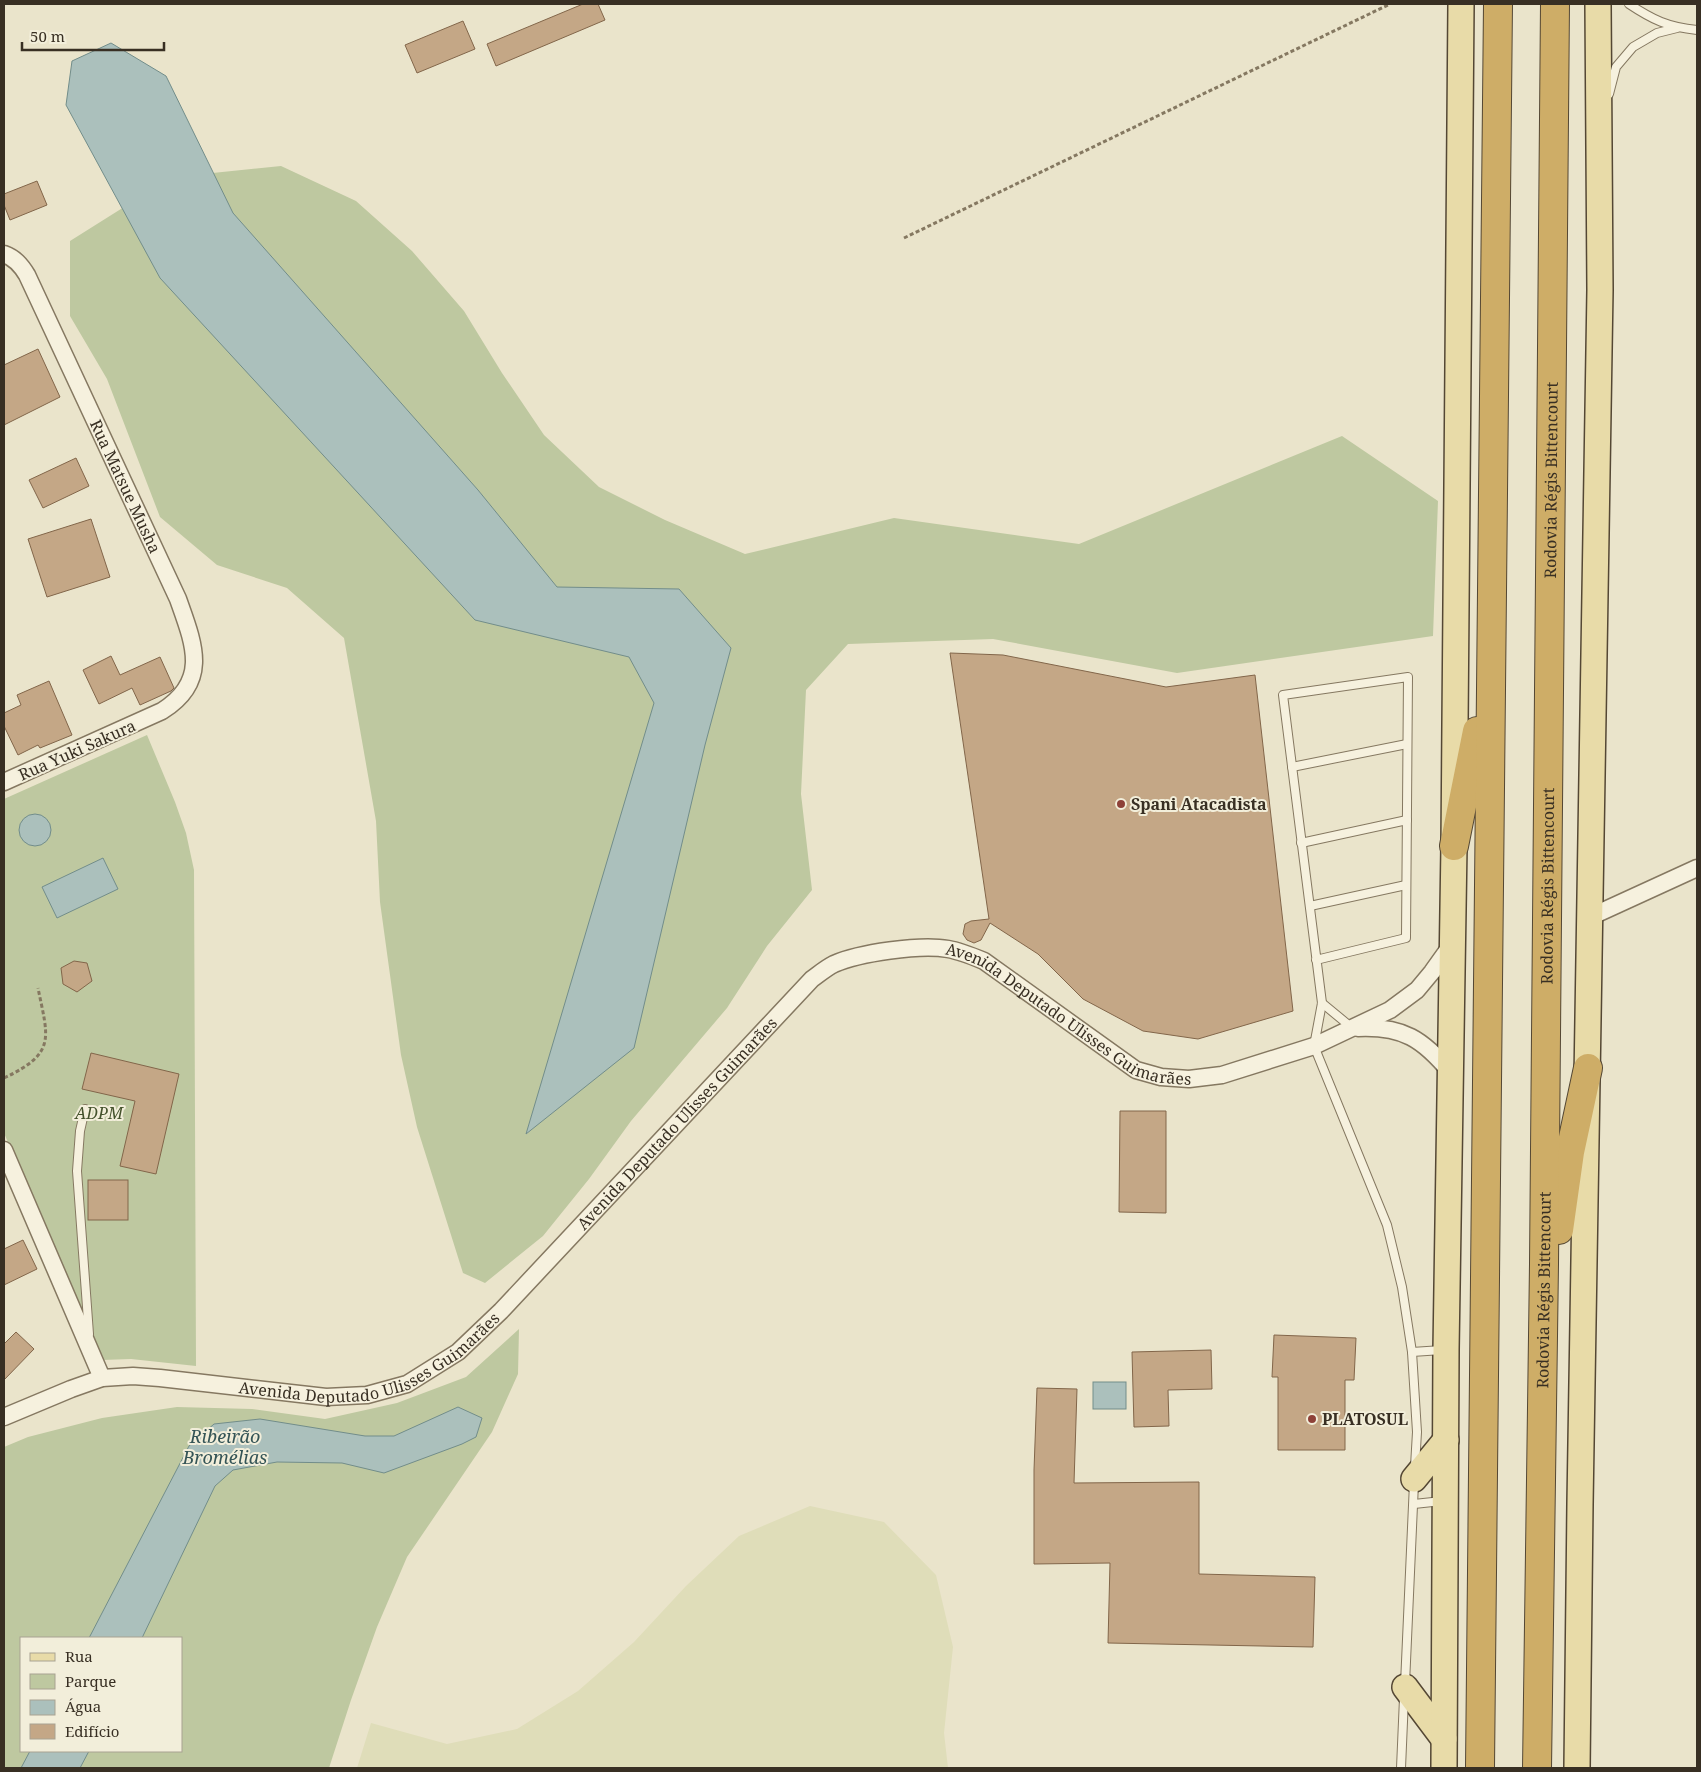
<svg xmlns="http://www.w3.org/2000/svg" width="1701" height="1772" viewBox="0 0 1701 1772" font-family="'Noto Serif',serif">
  <style>
    .farmland { fill: #dfddb9 }
    .green { fill: #bec8a0; fill-rule: evenodd }
    .water { fill: #abc0bc; stroke: #728d8a }
    .building { fill: #c4a786; stroke: #82664a }
    .lines { fill: none; stroke-linecap: round; stroke-linejoin: round }
    .lane-casing { stroke: #857861; stroke-width: 10 }
    .street-casing { stroke: #857861; stroke-width: 19 }
    .primary-casing { stroke: #544734; stroke-width: 28 }
    .highway-casing { stroke: #544734; stroke-width: 30 }
    .path { stroke: #857861; stroke-width: 3; stroke-dasharray: 4 2.5; stroke-linecap: butt }
    .lane { stroke: #f6f1de; stroke-width: 8 }
    .street { stroke: #f6f1de; stroke-width: 16 }
    .primary { stroke: #e8dba8; stroke-width: 25 }
    .highway { stroke: #cead67; stroke-width: 28 }
    .poi-dot { fill: #8e4138; stroke: #f2eeda; stroke-width: 2 }
    .labels { text-anchor: middle; stroke-width: 4; stroke-linejoin: round; paint-order: stroke }
    .street-label { font-size: 16px; fill: #382f23; stroke: #f2eeda }
    .poi-label { font-size: 16px; font-weight: bold; fill: #382f23; stroke: #f2eeda; text-anchor: start }
    .park-label { font-size: 16px; font-style: italic; fill: #44522c; stroke: #f2eeda }
    .water-label { font-size: 18px; font-style: italic; fill: #345456; stroke: #f2eeda }
  </style>
  <rect width="100%" height="100%" fill="#eae4cb"/>
  <polygon class="farmland" points="810,1506 884,1522 936,1575 953,1647 944,1733 948,1768 357,1768 371,1723 447,1744 517,1729 578,1691 634,1642 686,1586 739,1536"/>
  <g class="green">
    <polygon points="281,166 356,201 412,251 464,311 502,373 544,435 599,487 665,520 745,554 894,518 1079,544 1342,436 1438,501 1433,636 1177,673 993,639 848,644 806,690 801,794 812,890 767,946 727,1008 631,1121 589,1179 543,1236 485,1283 463,1273 417,1127 401,1055 380,902 376,821 344,638 287,588 217,565 160,517 107,379 70,316 70,241 132,202 203,174"/>
    <polygon points="147,735 175,802 186,833 194,870 196,1366 131,1359 102,1360 4,1133 4,799"/>
    <path d="M519,1329L518,1374L492,1432L407,1557L377,1627L351,1700L329,1768H4V1447L28,1437L102,1418L177,1407L252,1409L325,1419L397,1403L466,1377ZM21,1638H181V1751H21Z"/>
  </g>
  <g class="water">
    <polygon points="111,43 166,76 233,213 478,490 557,587 679,589 731,648 705,745 634,1048 526,1134 654,703 629,657 475,620 160,278 66,105 72,61"/>
    <circle cx="35" cy="830" r="16"/>
    <polygon points="103,858 118,889 57,918 42,887"/>
    <rect x="1093" y="1382" width="33" height="27"/>
    <polygon points="458,1407 482,1418 476,1437 462,1444 384,1473 342,1463 277,1462 233,1470 215,1486 142,1638 89,1638 189,1446 214,1424 260,1419 365,1436 394,1436"/>
    <polygon points="30,1751 89,1751 80,1768 21,1768"/>
  </g>
  <g class="building">
    <polygon points="583,4 598,4 605,20 496,66 487,44"/>
    <polygon points="463,21 475,49 417,73 405,45"/>
    <polygon points="37,181 47,205 10,220 4,205 4,194"/>
    <polygon points="38,349 60,397 4,425 4,365"/>
    <polygon points="76,458 89,486 43,508 29,480"/>
    <polygon points="91,519 110,577 47,597 28,539"/>
    <polygon points="950,653 1003,655 1166,687 1255,675 1293,1011 1198,1039 1143,1031 1083,999 1038,954 990,923 981,940 974,943 967,940 963,934 965,924 971,921 989,919"/>
    <polygon points="111,656 120,675 160,657 174,688 171,691 140,705 132,688 99,704 83,670"/>
    <polygon points="49,681 72,735 40,748 38,745 18,755 4,726 4,713 21,705 17,695"/>
    <polygon points="74,961 87,963 92,981 77,992 63,984 61,968"/>
    <polygon points="91,1053 179,1074 156,1174 120,1166 135,1101 82,1089"/>
    <polygon points="1120,1111 1166,1111 1166,1213 1119,1212"/>
    <rect x="88" y="1180" width="40" height="40"/>
    <polygon points="23,1240 37,1269 4,1285 4,1249"/>
    <polygon points="16,1332 34,1349 4,1380 4,1344"/>
    <polygon points="1274,1335 1356,1338 1354,1380 1345,1380 1345,1450 1278,1450 1278,1377 1272,1377"/>
    <polygon points="1211,1350 1212,1389 1168,1390 1169,1426 1134,1427 1132,1352"/>
    <polygon points="1037,1388 1077,1389 1074,1483 1199,1482 1199,1574 1315,1577 1313,1647 1108,1643 1110,1563 1034,1564 1034,1470"/>
  </g>
  <g class="lines">
    <g class="lane-casing">
      <g id="lane">
        <path d="M1629,4C1653,20 1668,27 1697,30"/>
        <polyline points="1609,94 1616,67 1633,47 1657,33 1677,28"/>
        <polyline points="1292,767 1407,744"/>
        <polyline points="1301,843 1407,820"/>
        <polyline points="1310,906 1406,885"/>
        <polyline points="1316,960 1406,938 1408,677 1283,695 1322,1003 1314,1046 1387,1225 1402,1287 1412,1352"/>
        <polyline points="1322,1003 1351,1027"/>
        <polyline points="85,1109 80,1131 77,1171 89,1334"/>
        <polyline points="1415,1466 1417,1432 1412,1352 1442,1350"/>
        <polyline points="1414,1504 1442,1501"/>
        <polyline points="1405,1684 1414,1483"/>
        <polyline points="1401,1768 1404,1698"/>
      </g>
    </g>
    <g class="street-casing">
      <g id="street">
        <path id="s1" d="M4,254C15,258 21,265 27,275L178,599C194,644 210,681 162,711L4,782"/>
        <polyline points="1590,917 1697,868"/>
        <path d="M1358,1028C1403,1026 1423,1039 1451,1073"/>
        <polyline points="4,1150 102,1378"/>
        <path id="s2" d="M4,1417L71,1389L102,1378L133,1376L160,1378L326,1397L367,1395L407,1384L458,1352L501,1311L812,979C819,974 826,968 834,964C859,953 920,944 948,949C960,951 972,956 984,961L1136,1070L1161,1077L1189,1079L1222,1075L1314,1046L1390,1010L1417,990L1432,972L1452,944"/>
      </g>
    </g>
    <g class="primary-casing">
      <g id="primary">
        <polyline points="1414,1479 1446,1440"/>
        <polyline points="1405,1687 1444,1739"/>
        <polyline points="1444,1768 1446,1350 1454,846 1461,4"/>
        <polyline points="1577,1768 1580,1504 1600,290 1598,4"/>
      </g>
    </g>
    <g class="highway-casing">
      <g id="highway">
        <polyline points="1454,846 1477,731"/>
        <polyline points="1559,1230 1570,1152 1588,1068"/>
        <polyline points="1480,1768 1498,4"/>
        <path id="s3" d="M1537,1768L1544,1264L1555,4"/>
      </g>
    </g>
    <g class="path">
      <polyline points="904,238 1390,4"/>
      <path d="M4,1078C57,1053 48,1038 38,988"/>
    </g>
    <use href="#lane" class="lane"/>
    <use href="#street" class="street"/>
    <use href="#primary" class="primary"/>
    <use href="#highway" class="highway"/>
  </g>
  <g class="poi-dot">
    <circle cx="1121" cy="804" r="5"/>
    <circle cx="1312" cy="1419" r="5"/>
  </g>
  <g class="labels">
    <g class="street-label">
      <text dy="6" stroke="none"><textPath href="#s3" startOffset="1288">Rodovia Régis Bittencourt</textPath></text>
      <text dy="6" stroke="none"><textPath href="#s1" startOffset="265">Rua Matsue Musha</textPath></text>
      <text transform="translate(77 750) rotate(-24)" y="6">Rua Yuki Sakura</text>
      <text dy="6" stroke="none"><textPath href="#s3" startOffset="882">Rodovia Régis Bittencourt</textPath></text>
      <text dy="6" stroke="none"><textPath href="#s2" startOffset="1270">Avenida Deputado Ulisses Guimarães</textPath></text>
      <text dy="6" stroke="none"><textPath href="#s2" startOffset="790">Avenida Deputado Ulisses Guimarães</textPath></text>
      <text dy="6" stroke="none"><textPath href="#s3" startOffset="478">Rodovia Régis Bittencourt</textPath></text>
      <text dy="6" stroke="none"><textPath href="#s2" startOffset="385">Avenida Deputado Ulisses Guimarães</textPath></text>
    </g>
    <g class="poi-label">
      <text x="1131" y="810">Spani Atacadista</text>
      <text x="1322" y="1425">PLATOSUL</text>
    </g>
    <g class="park-label">
      <text x="99" y="1119">ADPM</text>
    </g>
    <g class="water-label">
      <text x="225" y="1443">Ribeirão<tspan x="225" dy="21">Bromélias</tspan></text>
    </g>
  </g>
  <rect width="1701" height="1772" fill="none" stroke="#382f23" stroke-width="10"/>
  <rect x="20" y="1637" width="162" height="115" fill="#f2eeda" stroke="#a8a291"/>
  <rect x="30" y="1653" width="25" height="8" fill="#e8dba8" stroke="#a8a291"/>
  <text x="65" y="1662" font-size="15" fill="#382f23">Rua</text>
  <rect x="30" y="1674" width="25" height="15" fill="#bec8a0" stroke="#a8a291"/>
  <text x="65" y="1687" font-size="15" fill="#382f23">Parque</text>
  <rect x="30" y="1700" width="25" height="15" fill="#abc0bc" stroke="#a8a291"/>
  <text x="65" y="1712" font-size="15" fill="#382f23">Água</text>
  <rect x="30" y="1724" width="25" height="15" fill="#c4a786" stroke="#a8a291"/>
  <text x="65" y="1737" font-size="15" fill="#382f23">Edifício</text>
  <path d="M22 42v8h142v-8" fill="none" stroke="#382f23" stroke-width="2.5"/>
  <text x="30" y="42" font-size="15" fill="#382f23" stroke="#f2eeda" stroke-width="4" paint-order="stroke">50 m</text>
</svg>
